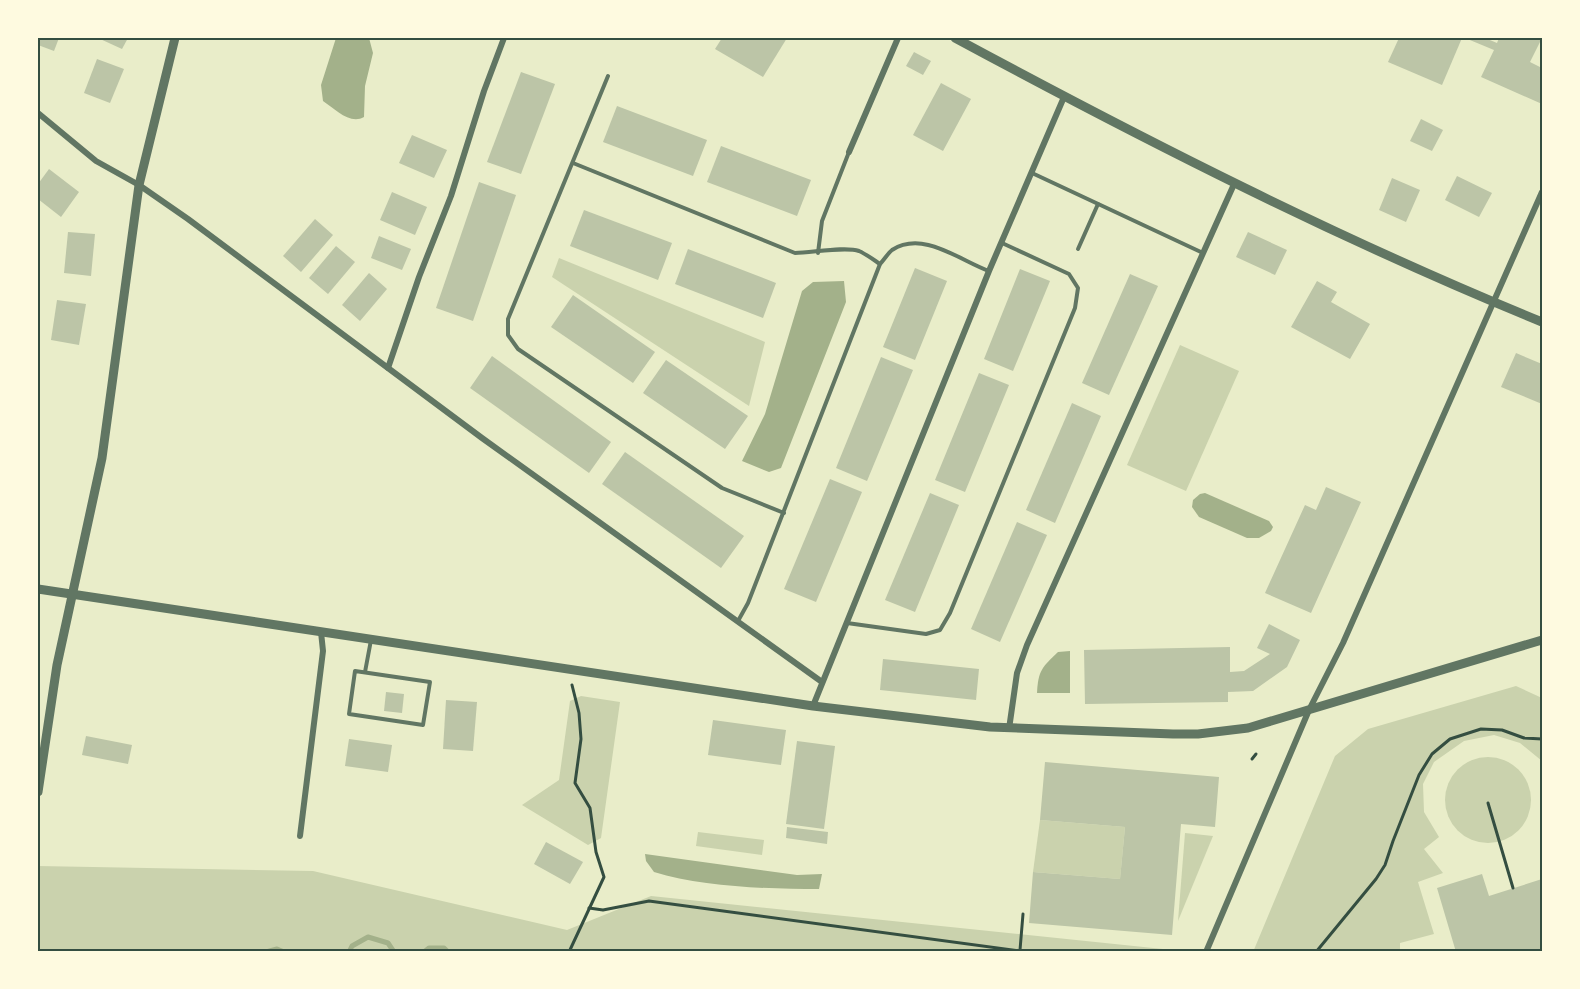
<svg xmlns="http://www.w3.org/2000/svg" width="1580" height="989" viewBox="0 0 1580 989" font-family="Rubik,sans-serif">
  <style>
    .green { fill: #cad2ad }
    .water { fill: #a3b18a }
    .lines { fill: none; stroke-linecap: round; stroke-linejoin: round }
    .stream { stroke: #a3b18a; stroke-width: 5 }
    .building { fill: #bcc5a7 }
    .path { stroke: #344e41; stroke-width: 3 }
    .service { stroke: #617663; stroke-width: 4 }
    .minor { stroke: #617663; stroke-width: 6 }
    .tertiary { stroke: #617663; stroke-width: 9 }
    .neatline { fill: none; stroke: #344e41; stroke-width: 2 }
  </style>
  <rect width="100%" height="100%" fill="#e9edc9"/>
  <g class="green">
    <polygon points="559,258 765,342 749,406 552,277"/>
    <polygon points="1180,345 1239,371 1186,491 1127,465"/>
    <polygon points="1516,686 1542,698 1542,761 1520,743 1494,735 1464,741 1434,762 1423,784 1424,812 1439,837 1424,849 1443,873 1418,882 1434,934 1400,943 1400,951 1253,952 1335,756 1368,729"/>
    <polygon points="581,696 620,702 601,838 588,845 522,805 559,780 570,701"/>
    <circle cx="1488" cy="800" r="43"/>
    <polygon points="1040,820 1125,827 1120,879 1033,872"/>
    <polygon points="698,832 764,840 762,855 696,846"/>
    <polygon points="1185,833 1213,836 1178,921"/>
    <polygon points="38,866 313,871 567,930 651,896 1182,951 38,952"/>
  </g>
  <g class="water">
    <path d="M336,38H369L373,53L365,86L364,117C350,125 335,109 323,101L321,85Z"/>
    <polygon points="844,281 846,302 781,468 769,472 742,461 765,414 802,291 813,282"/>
    <polygon points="1205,493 1269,521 1273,527 1271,531 1259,538 1247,538 1199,517 1192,507 1193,500 1200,494"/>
    <path d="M1070,651V693H1037C1038,671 1042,667 1058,652Z"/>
    <path d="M645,854L797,875L822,874L819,889C768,889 702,887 654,872L646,861Z"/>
  </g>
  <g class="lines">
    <g class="stream">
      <polyline points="266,952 277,949 284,952"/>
      <polyline points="349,952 352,946 368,937 388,943 394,952"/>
      <polyline points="424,952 429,948 444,948 448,952"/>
    </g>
  </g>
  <g class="building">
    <polygon points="38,38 59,38 54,51 38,45"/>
    <polygon points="98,38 128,38 122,49"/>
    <polygon points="722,38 787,38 763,77 715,49"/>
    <polygon points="1399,38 1462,38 1442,85 1388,62"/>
    <polygon points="1465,38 1485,38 1497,43 1499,38 1542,38 1530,62 1542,68 1542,104 1481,77 1494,50"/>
    <polygon points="914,52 931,61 923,75 906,66"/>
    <polygon points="97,59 124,69 110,103 84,93"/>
    <polygon points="521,72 555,84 521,174 487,162"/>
    <polygon points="941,83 971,99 943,151 913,135"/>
    <polygon points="617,106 707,140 693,176 603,142"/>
    <polygon points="1421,119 1443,130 1432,151 1410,141"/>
    <polygon points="412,135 447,150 434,178 399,163"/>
    <polygon points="721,146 811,180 797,216 707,182"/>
    <polygon points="49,169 79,192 61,217 38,199 38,184"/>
    <polygon points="1457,176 1492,193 1479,217 1445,200"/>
    <polygon points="1392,178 1420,190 1406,222 1379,210"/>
    <polygon points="479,182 516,195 473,321 436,308"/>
    <polygon points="392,192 427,207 415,235 380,220"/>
    <polygon points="584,210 672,243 658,280 570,246"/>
    <polygon points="315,219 333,235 301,272 283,256"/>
    <polygon points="68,232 95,234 91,276 64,273"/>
    <polygon points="1248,232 1287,250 1275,275 1236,257"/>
    <polygon points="379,236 411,249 402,270 371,258"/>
    <polygon points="336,246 355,262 328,294 309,278"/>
    <polygon points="688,249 776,283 763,318 675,284"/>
    <polygon points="915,268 947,281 915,360 883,347"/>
    <polygon points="1020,269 1050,281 1013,371 984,359"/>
    <polygon points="369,273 387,289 360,321 342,305"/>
    <polygon points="1130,274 1158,286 1109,395 1082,383"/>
    <polygon points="1317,281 1337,292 1331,302 1370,324 1350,359 1291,327"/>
    <polygon points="573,295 655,352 633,383 551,327"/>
    <polygon points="57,300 86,304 79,345 51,340"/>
    <polygon points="1516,353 1542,364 1542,404 1501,387"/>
    <polygon points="492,356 611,442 589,473 470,388"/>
    <polygon points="881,357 913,370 867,481 836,468"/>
    <polygon points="666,360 748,416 725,449 643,393"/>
    <polygon points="979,373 1009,385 965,492 935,480"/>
    <polygon points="1072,403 1101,416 1055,523 1026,510"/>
    <polygon points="625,452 744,536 721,568 602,484"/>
    <polygon points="830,479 862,492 816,602 784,589"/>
    <polygon points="1326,487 1361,502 1311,613 1265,593 1305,505 1316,510"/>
    <polygon points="930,493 959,505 915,612 885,600"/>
    <polygon points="1017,522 1047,535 1000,642 971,629"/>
    <polygon points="1269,624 1300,640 1287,667 1253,691 1228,692 1228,702 1085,704 1084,650 1230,647 1230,672 1244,671 1270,654 1257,648"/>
    <polygon points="883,659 979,669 976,700 880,690"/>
    <polygon points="386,692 404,694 402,713 384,711"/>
    <polygon points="446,700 477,702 473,751 443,749"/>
    <polygon points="713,720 786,730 781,765 708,755"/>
    <polygon points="86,736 132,745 128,764 82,755"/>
    <polygon points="349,739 392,745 388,772 345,766"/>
    <polygon points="797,741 835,746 824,829 786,824"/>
    <polygon points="1045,762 1219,777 1215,827 1181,824 1172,935 1029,923 1033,872 1120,879 1125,827 1040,820"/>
    <polygon points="787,827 828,832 827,844 786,838"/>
    <polygon points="546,842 583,862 570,884 534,864"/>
    <polygon points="1482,874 1489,896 1542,879 1542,952 1456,952 1437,888"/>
  </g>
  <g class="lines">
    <g class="path">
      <polyline points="1252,759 1256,754"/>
      <polyline points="1488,803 1513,888"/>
      <polyline points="589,908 603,910 649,901 1028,952"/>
      <polyline points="1020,950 1023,914"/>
      <polyline points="569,952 604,877 596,852 590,808 575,783 581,739 579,713 572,685"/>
      <polyline points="1316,952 1376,879 1385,865 1393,841 1419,775 1432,754 1450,739 1481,729 1502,730 1524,738 1542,739"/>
    </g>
    <g class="service">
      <polyline points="608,76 508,319 508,335 518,349 722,488 784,513"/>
      <path d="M573,163L795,253C811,253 845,246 859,251C866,254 874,260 880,264"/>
      <polyline points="1032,173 1203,253"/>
      <polyline points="1078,249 1098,204"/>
      <polyline points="818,253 822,221 849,152"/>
      <path d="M738,621L748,603L880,264C884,260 888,253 892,250C923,230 959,260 989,271"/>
      <polyline points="847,623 926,634 940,630 950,613 1075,308 1078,288 1069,274 1002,243"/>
      <polygon points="355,671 430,682 423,725 349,714"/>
      <polyline points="365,672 371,640"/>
    </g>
    <g class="minor">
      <polyline points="38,113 96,161 139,185 188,219 482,438 822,682"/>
      <polyline points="849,152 898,38"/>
      <polyline points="388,368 419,277 451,196 484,91 504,38"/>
      <polyline points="813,706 989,271 1064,97"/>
      <polyline points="1009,729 1017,673 1027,645 1235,182"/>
      <polyline points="300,836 323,651 321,632"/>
      <polyline points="1206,952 1309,710 1343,643 1542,192"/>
    </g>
    <g class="tertiary">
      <path d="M955,38C1146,141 1341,240 1542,322"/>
      <polyline points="38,589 813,706 990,727 1173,734 1198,734 1248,728 1542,640"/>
      <polyline points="38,792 57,665 102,458 139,185 175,38"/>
    </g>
  </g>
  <rect width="1580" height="989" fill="none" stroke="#fefae0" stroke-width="78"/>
  <rect x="39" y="39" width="1502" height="911" class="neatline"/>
</svg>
